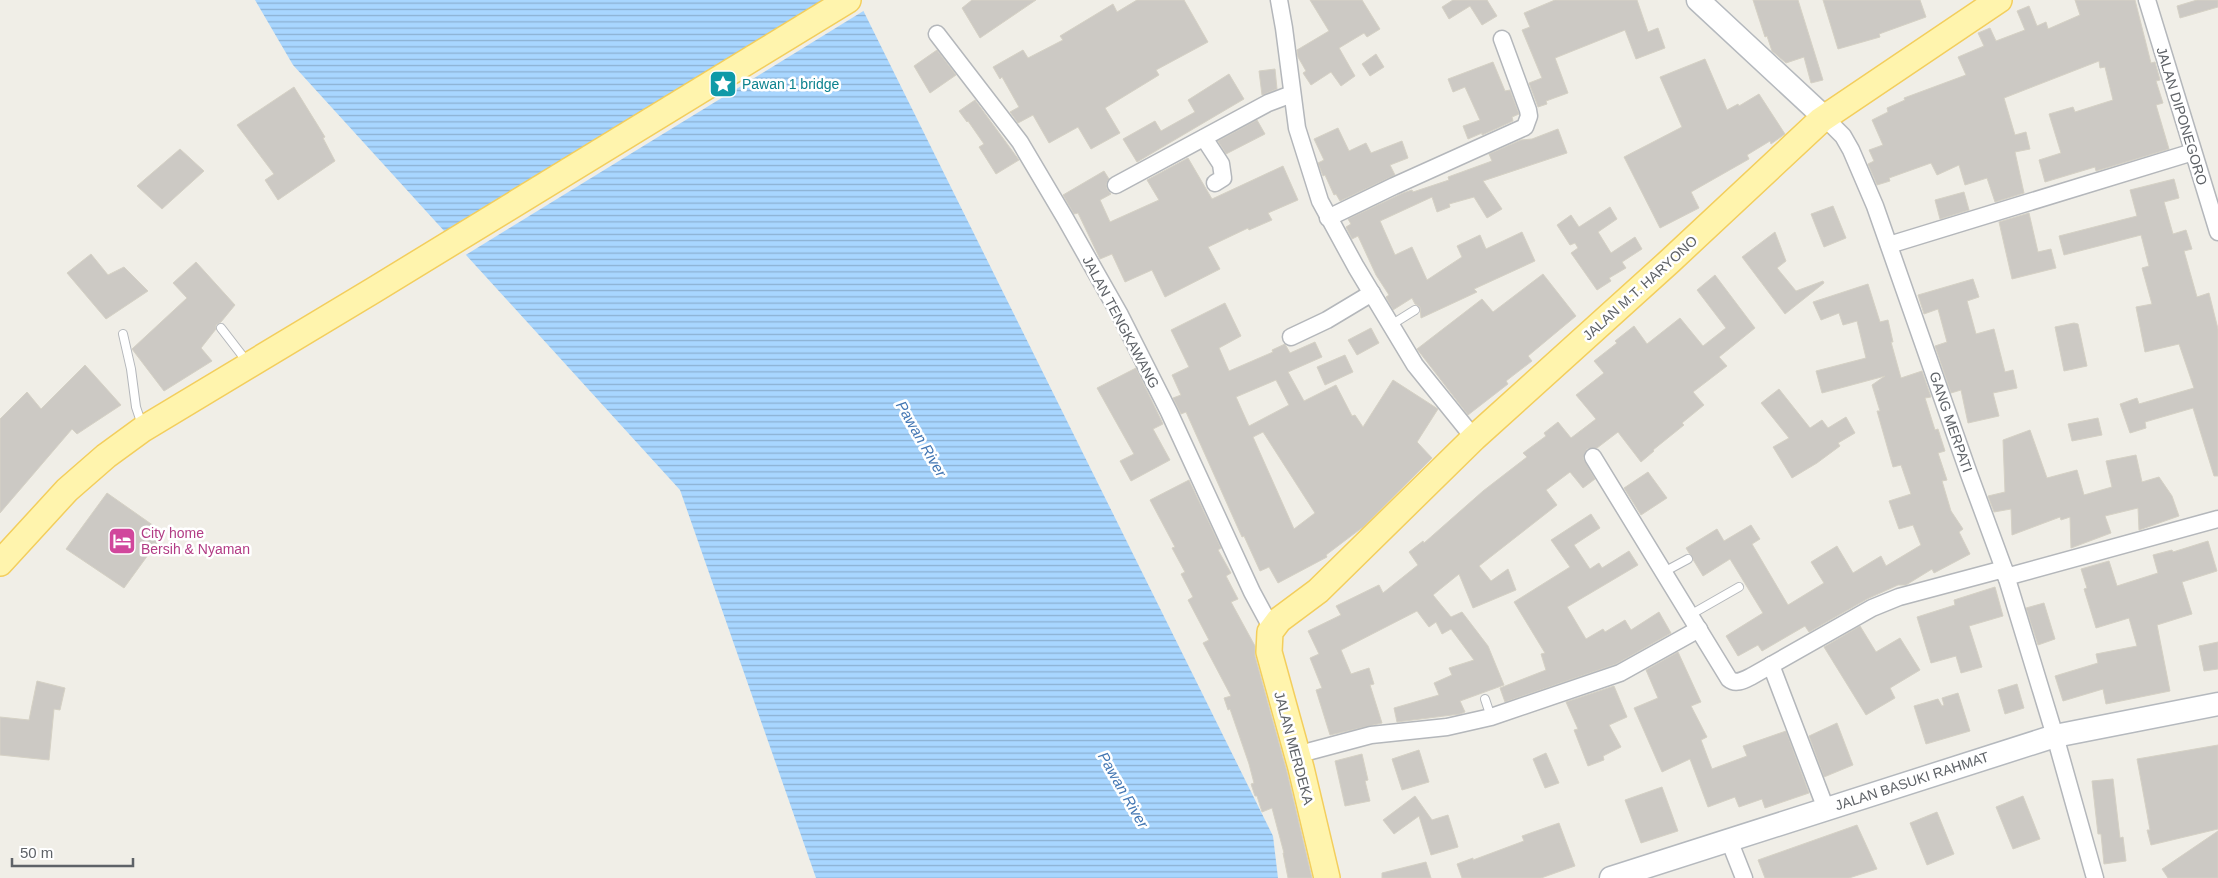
<svg xmlns="http://www.w3.org/2000/svg" width="2218" height="878" viewBox="0 0 2218 878" font-family="Helvetica,sans-serif">
  <style>
    .water { fill: url(#water-rules) }
    .pier { fill: #f0eee7 }
    .building { fill: #ccc9c4; stroke: #d5d1c5; fill-rule: evenodd }
    .lines { fill: none; stroke-linecap: round; stroke-linejoin: round }
    .lane-casing { stroke: #b4b7bb; stroke-width: 10 }
    .street-casing { stroke: #b4b7bb; stroke-width: 19 }
    .secondary-casing { stroke: #b5b9be; stroke-width: 25 }
    .primary-casing { stroke: #f3ce5d; stroke-width: 28 }
    .lane { stroke: #fff; stroke-width: 8 }
    .street { stroke: #fff; stroke-width: 16 }
    .secondary { stroke: #fff; stroke-width: 22 }
    .primary { stroke: #fff4ad; stroke-width: 25 }
    .labels { text-anchor: middle; stroke-width: 5; stroke-linejoin: round; paint-order: stroke }
    .culture-label { font-size: 14px; fill: #0d838f; stroke: #fff; text-anchor: start }
    .street-label { font-size: 14px; fill: #5e6267; stroke: #fff }
    .hotel-label { font-size: 14px; fill: #b23c85; stroke: #fff; text-anchor: start }
    .water-label { font-size: 15px; font-style: italic; fill: #4276b3; stroke: #fff }
  </style>
  <defs>
    <pattern id="water-rules" width="6" height="5" patternUnits="userSpaceOnUse" patternTransform="scale(1.25)"><rect width="6" height="5" fill="#a8d6ff"/><path d="M0 2.5h6" fill="none" stroke="#8cb1d2"/></pattern>
  </defs>
  <rect width="100%" height="100%" fill="#f0eee7"/>
  <polygon class="water" points="255,0 858,0 1273,836 1278,878 816,878 680,490 293,65"/>
  <polygon class="pier" points="860,0 865,10 464,256 448,239"/>
  <g class="building">
    <polygon points="972,0 1036,0 980,38 962,8"/>
    <polygon points="1137,0 1184,0 1208,42 1156,70 1159,75 1105,108 1120,133 1091,149 1078,127 1049,143 1033,115 1018,123 1010,112 1019,107 1002,77 1000,79 993,67 1023,50 1028,58 1063,40 1060,36 1113,4 1117,12"/>
    <polygon points="1310,0 1362,0 1380,29 1367,37 1364,33 1339,48 1355,76 1341,86 1331,72 1311,85 1303,73 1306,71 1298,57 1297,50 1329,31"/>
    <polygon points="1453,0 1487,0 1497,16 1482,25 1470,6 1449,19 1442,7"/>
    <polygon points="1555,0 1637,0 1648,32 1658,28 1665,48 1636,59 1625,30 1555,58 1568,93 1546,101 1547,104 1538,107 1529,83 1542,78 1522,30 1530,27 1524,13"/>
    <polygon points="1753,0 1798,0 1823,80 1811,83 1804,57 1786,63 1772,51 1767,36 1765,37"/>
    <polygon points="1823,0 1920,0 1926,17 1879,34 1880,37 1838,49"/>
    <polygon points="2075,0 2135,0 2151,63 2155,62 2160,80 2156,81 2163,103 2156,105 2169,149 2096,171 2095,167 2045,182 2039,160 2061,153 2049,114 2073,107 2075,112 2113,100 2105,67 2100,68 2099,61 2004,98 2015,135 2026,132 2030,149 2015,152 2024,193 1995,202 1987,178 1965,185 1959,165 1937,175 1931,163 1889,178 1890,181 1877,185 1868,164 1874,161 1869,150 1883,145 1872,120 1888,112 1887,108 1905,100 1904,98 1966,75 1958,57 1984,46 1978,33 1990,28 1996,41 2025,30 2017,11 2029,6 2037,26 2046,22 2048,29 2080,15"/>
    <polygon points="2197,0 2218,0 2218,7 2180,18 2177,6"/>
    <polygon points="937,50 956,75 930,93 914,66"/>
    <polygon points="1376,54 1384,67 1370,76 1362,64"/>
    <polygon points="1705,59 1727,110 1738,104 1739,106 1759,94 1785,134 1771,144 1770,141 1747,155 1749,159 1691,192 1699,208 1660,228 1624,157 1682,127 1660,77"/>
    <polygon points="1493,62 1505,91 1510,90 1519,114 1512,117 1513,121 1482,135 1482,133 1468,139 1463,126 1480,120 1465,87 1453,92 1448,79"/>
    <polygon points="1275,69 1277,89 1262,95 1259,71"/>
    <polygon points="1229,74 1244,99 1137,162 1123,139 1155,121 1161,131 1195,112 1188,100"/>
    <polygon points="294,87 325,137 323,138 335,161 278,200 265,180 274,174 237,125"/>
    <polygon points="975,100 1019,160 996,174 979,147 984,144 968,121 967,122 959,111"/>
    <polygon points="1257,120 1265,134 1226,154 1218,141"/>
    <polygon points="1338,128 1349,151 1366,143 1371,153 1402,141 1408,158 1390,165 1395,175 1340,201 1336,194 1334,195 1325,175 1323,176 1318,163 1324,160 1314,139"/>
    <polygon points="1558,129 1567,153 1483,181 1502,209 1487,218 1474,197 1449,204 1450,207 1437,212 1432,197 1380,221 1395,255 1412,247 1427,280 1462,257 1457,246 1480,235 1486,249 1522,232 1535,261 1474,289 1477,292 1421,318 1420,307 1415,304 1412,298 1393,310 1386,297 1389,295 1376,275 1358,236 1352,239 1346,227 1351,224 1348,219 1403,193 1412,190 1413,192 1449,180 1448,177 1492,161 1489,154 1521,140 1532,139"/>
    <polygon points="180,149 204,171 162,209 137,186"/>
    <polygon points="1188,158 1212,199 1283,166 1298,200 1268,213 1272,220 1249,230 1248,228 1208,247 1220,269 1165,297 1152,270 1125,282 1112,254 1100,259 1078,213 1074,214 1063,195 1104,171 1109,179 1106,184 1107,189 1111,194 1100,200 1110,222 1159,200 1147,180"/>
    <polygon points="2174,179 2179,198 2164,202 2173,234 2186,230 2192,249 2184,251 2197,297 2209,293 2218,329 2218,476 2214,476 2193,408 2145,422 2146,428 2130,433 2120,404 2137,398 2139,404 2194,388 2179,344 2145,352 2136,307 2152,304 2142,268 2149,266 2141,235 2064,255 2059,236 2137,216 2130,190"/>
    <polygon points="1964,192 1969,210 1940,219 1935,200"/>
    <polygon points="1833,206 1846,238 1824,247 1811,214"/>
    <polygon points="1610,207 1617,219 1598,232 1611,253 1635,237 1642,249 1622,262 1626,268 1609,278 1611,281 1597,290 1571,253 1578,248 1575,243 1570,245 1557,225 1571,215 1579,227"/>
    <polygon points="2029,213 2038,252 2051,249 2056,268 2012,279 1999,222"/>
    <polygon points="1775,232 1786,261 1777,268 1796,291 1823,281 1824,283 1785,314 1742,257"/>
    <polygon points="91,254 108,275 124,267 148,291 106,319 67,273"/>
    <polygon points="196,262 235,305 221,322 216,325 216,329 201,348 212,361 164,391 132,349 187,298 173,283"/>
    <polygon points="1543,274 1576,316 1528,356 1532,361 1506,381 1508,384 1468,415 1417,349 1482,299 1493,312"/>
    <polygon points="1715,275 1755,328 1719,357 1727,366 1693,392 1704,405 1682,423 1684,425 1653,450 1654,451 1641,462 1618,432 1597,448 1587,449 1583,458 1595,479 1583,488 1570,472 1546,490 1557,505 1479,566 1491,581 1508,569 1516,590 1473,608 1459,574 1433,595 1451,617 1462,612 1488,646 1504,685 1460,701 1465,712 1460,714 1397,722 1394,708 1439,695 1434,683 1452,675 1449,668 1474,660 1451,629 1442,634 1436,622 1429,627 1417,611 1341,650 1351,674 1369,668 1374,684 1370,685 1382,723 1330,735 1316,690 1322,688 1310,658 1319,654 1308,631 1341,615 1336,606 1379,585 1383,593 1418,565 1409,552 1423,541 1424,543 1483,491 1527,457 1523,453 1546,436 1544,433 1558,422 1571,438 1596,419 1576,395 1604,373 1594,361 1617,343 1615,341 1634,326 1647,344 1680,318 1703,346 1726,328 1697,290"/>
    <polygon points="1973,279 1979,297 1967,301 1976,334 1994,329 2005,372 2013,370 2017,388 1993,393 1999,416 1968,423 1961,390 1951,393 1935,346 1947,342 1938,309 1924,314 1918,295"/>
    <polygon points="1868,284 1880,322 1888,320 1893,342 1891,342 1901,378 1922,371 1931,397 1925,398 1935,430 1938,429 1945,451 1938,453 1947,480 1942,481 1951,511 1963,529 1959,532 1970,554 1934,573 1932,569 1906,585 1898,585 1867,599 1809,632 1805,626 1762,651 1758,645 1738,656 1726,636 1763,613 1730,559 1703,576 1686,548 1717,529 1724,541 1751,525 1760,539 1752,544 1788,605 1824,583 1811,562 1837,546 1853,573 1881,556 1886,566 1921,545 1913,525 1899,529 1889,501 1911,494 1901,465 1893,467 1877,411 1880,411 1872,385 1885,376 1822,393 1816,371 1866,358 1857,321 1843,325 1839,313 1821,320 1813,302"/>
    <path d="M1225,303L1241,336L1219,348L1229,371L1273,352L1272,350L1285,344L1290,353L1315,342L1322,357L1288,372L1304,401L1336,385L1352,416L1355,415L1363,427L1393,380L1438,409L1417,442L1432,458L1363,527L1326,555L1327,557L1278,583L1269,567L1260,571L1244,536L1242,537L1186,412L1181,414L1173,398L1181,395L1172,375L1189,367L1171,330ZM1276,380L1289,405L1249,426L1236,397ZM1263,432L1315,513L1294,529L1253,437Z"/>
    <polygon points="2074,323 2078,324 2087,366 2064,371 2055,327"/>
    <polygon points="1371,328 1379,343 1357,355 1348,340"/>
    <polygon points="1345,355 1353,372 1325,385 1317,367"/>
    <polygon points="85,365 121,405 77,434 72,429 0,513 0,419 27,392 41,409"/>
    <polygon points="1136,368 1163,424 1153,429 1170,460 1131,481 1120,461 1134,454 1097,388"/>
    <polygon points="1779,389 1810,428 1822,420 1828,428 1846,417 1855,433 1838,443 1840,446 1817,463 1792,478 1773,447 1789,438 1761,403"/>
    <polygon points="2098,418 2102,435 2072,441 2068,424"/>
    <polygon points="2030,430 2047,478 2077,470 2084,495 2112,487 2106,461 2136,455 2142,482 2159,477 2172,496 2179,516 2139,530 2138,508 2105,516 2111,533 2071,548 2070,517 2061,520 2060,517 2012,535 2011,509 1994,512 1988,496 2005,492 2003,440"/>
    <polygon points="1648,472 1667,498 1641,515 1624,488"/>
    <polygon points="1189,480 1221,548 1218,550 1231,573 1226,576 1238,599 1231,602 1255,646 1255,656 1287,772 1312,878 1288,878 1283,853 1284,853 1272,808 1262,812 1257,796 1255,796 1251,784 1254,783 1249,764 1230,709 1228,710 1224,698 1231,696 1203,643 1209,640 1188,600 1193,597 1181,574 1185,572 1172,548 1175,547 1150,500"/>
    <polygon points="107,493 164,533 124,588 66,549"/>
    <polygon points="1591,514 1600,528 1574,545 1590,569 1599,563 1602,568 1629,551 1638,565 1567,607 1586,639 1603,629 1605,632 1625,620 1631,630 1659,612 1671,633 1616,664 1505,702 1500,688 1546,670 1541,654 1545,653 1514,602 1570,567 1551,540"/>
    <polygon points="2208,541 2217,571 2182,582 2192,614 2157,625 2170,691 2106,704 2103,689 2063,701 2055,676 2098,663 2096,654 2137,646 2129,618 2096,628 2084,589 2087,588 2081,569 2109,561 2117,586 2158,573 2153,555 2172,550 2173,552"/>
    <polygon points="1995,587 2003,616 1969,626 1982,667 1961,673 1956,656 1931,663 1917,617 1955,605 1954,600"/>
    <polygon points="2044,603 2055,639 2038,645 2026,608"/>
    <polygon points="1860,626 1876,652 1900,638 1920,670 1890,688 1895,698 1866,715 1824,647"/>
    <polygon points="2218,642 2218,669 2204,671 2199,646"/>
    <polygon points="1678,652 1701,702 1691,706 1707,737 1701,740 1712,769 1747,756 1743,746 1786,731 1809,793 1765,808 1762,799 1739,807 1735,797 1708,807 1690,759 1662,772 1634,708 1658,698 1646,670"/>
    <polygon points="37,681 65,688 60,710 54,709 49,760 0,755 0,717 29,720"/>
    <polygon points="2017,684 2024,708 2005,714 1998,690"/>
    <polygon points="1614,686 1627,717 1609,725 1621,747 1603,756 1604,760 1588,766 1574,730 1578,729 1566,702"/>
    <polygon points="1958,693 1970,731 1926,744 1914,706 1938,699 1942,706 1944,705 1942,698"/>
    <polygon points="1837,723 1853,765 1824,777 1809,736"/>
    <polygon points="2218,745 2218,829 2151,845 2147,830 2150,830 2137,759"/>
    <polygon points="1419,750 1429,782 1402,790 1392,759"/>
    <polygon points="1546,753 1559,783 1545,788 1533,759"/>
    <polygon points="1362,754 1368,780 1365,781 1370,801 1345,806 1335,761"/>
    <polygon points="2113,779 2120,838 2123,837 2126,861 2104,864 2101,834 2098,834 2092,781"/>
    <polygon points="1662,787 1678,831 1641,843 1625,800"/>
    <polygon points="1415,796 1432,820 1448,815 1458,847 1431,855 1419,816 1394,834 1383,820"/>
    <polygon points="2023,796 2040,839 2013,849 1996,807"/>
    <polygon points="1937,812 1954,854 1927,865 1910,823"/>
    <polygon points="1559,823 1575,866 1541,878 1462,878 1457,864 1473,858 1473,860 1524,841 1522,836"/>
    <polygon points="1857,825 1877,869 1849,878 1765,878 1758,860"/>
    <polygon points="2218,831 2218,878 2168,878 2162,869"/>
    <polygon points="1426,862 1431,878 1382,878 1382,873"/>
  </g>
  <g class="lines">
    <g class="lane-casing">
      <g id="lane">
        <polyline points="1391,325 1415,310"/>
        <polyline points="221,328 248,363"/>
        <polyline points="123,334 131,369 136,407 142,425"/>
        <polyline points="1662,573 1688,559"/>
        <polyline points="1690,615 1739,587"/>
        <polyline points="1485,699 1491,717"/>
      </g>
    </g>
    <g class="street-casing">
      <g id="street">
        <polyline points="1279,0 1284,28 1297,128 1320,201 1356,267 1415,365 1474,438"/>
        <polyline points="2147,0 2218,232"/>
        <polyline points="937,34 1020,142 1065,218 1120,315 1169,412 1252,592 1272,629"/>
        <polyline points="1825,118 1843,136 1851,150 1875,206 1969,474 2004,569 2055,736 2095,878"/>
        <polyline points="1204,138 1221,164 1223,178 1215,183"/>
        <polyline points="1116,185 1268,103 1292,94"/>
        <polyline points="1328,218 1394,186 1525,127 1529,116 1528,110 1502,39"/>
        <polyline points="1889,245 2193,152"/>
        <polyline points="1291,337 1327,320 1372,293"/>
        <path d="M1593,457L1729,679C1736,685 1744,680 1752,676L1872,608L1899,597L2004,569"/>
        <polyline points="2006,577 2218,519"/>
        <polyline points="1771,665 1826,809"/>
        <polyline points="1311,751 1371,735 1447,727 1491,717 1620,673 1699,629"/>
        <polyline points="1729,840 1744,878"/>
      </g>
    </g>
    <g class="secondary-casing">
      <g id="secondary">
        <polyline points="1698,0 1825,118"/>
        <polyline points="1611,878 2055,736 2218,704"/>
      </g>
    </g>
    <g class="primary-casing">
      <g id="primary">
        <polyline points="0,563 67,490 106,456 143,429 374,290 848,0"/>
        <polyline points="1327,878 1301,768 1269,652 1270,632 1279,620 1318,591 1474,438 1670,261 1821,120 1999,0"/>
      </g>
    </g>
    <use href="#lane" class="lane"/>
    <use href="#street" class="street"/>
    <use href="#secondary" class="secondary"/>
    <use href="#primary" class="primary"/>
  </g>
  <defs>
    <g id="sight-square" transform="scale(1.4375)"><rect x="-9" y="-9" width="18" height="18" rx="4" fill="#0f9aa8" stroke="#fff"/><path d="M0-6L1.8-2.2L6-1.7L2.9 1.2L3.7 5.4L0 3.3L-3.7 5.4L-2.9 1.2L-6-1.7L-1.8-2.2Z" fill="#fff"/></g>
    <g id="hotel-square" transform="scale(1.4375)"><rect x="-9" y="-9" width="18" height="18" rx="4" fill="#d1479c" stroke="#fff"/><path d="M-6-4.5h1.5V1H6V5H4.5V3h-9V5H-6ZM-4 0a1.8 1.8 0 1 1 3.6 0ZM.5 0V-2.5h3Q6-2.5 6 0Z" fill="#fff"/></g>
  </defs>
  <g fill-rule="evenodd">
    <use href="#sight-square" x="723" y="84"/>
    <use href="#hotel-square" x="122" y="541"/>
  </g>
  <g class="labels">
    <g class="culture-label">
      <text x="742" y="89">Pawan 1 bridge</text>
    </g>
    <g class="street-label">
      <text transform="translate(2182 116) rotate(73)" y="5">JALAN DIPONEGORO</text>
      <text transform="translate(1640 288) rotate(-42)" y="5">JALAN M.T. HARYONO</text>
      <text transform="translate(1121 322) rotate(62)" y="5">JALAN TENGKAWANG</text>
      <text transform="translate(1951 422) rotate(71)" y="5">GANG MERPATI</text>
      <text transform="translate(1294 748) rotate(75)" y="5">JALAN MERDEKA</text>
      <text transform="translate(1912 781) rotate(-18)" y="5">JALAN BASUKI RAHMAT</text>
    </g>
    <g class="hotel-label">
      <text x="141" y="538">City home<tspan x="141" dy="16">Bersih &amp; Nyaman</tspan></text>
    </g>
    <g class="water-label">
      <text transform="translate(921 439) rotate(60)" y="5">Pawan River</text>
      <text transform="translate(1123 790) rotate(60)" y="5">Pawan River</text>
    </g>
  </g>
  <path d="M12 858v8h121v-8" fill="none" stroke="#5e6267" stroke-width="2.5"/>
  <text x="20" y="858" font-size="15" fill="#5e6267" stroke="#ffffff" stroke-width="4" paint-order="stroke">50 m</text>
</svg>
